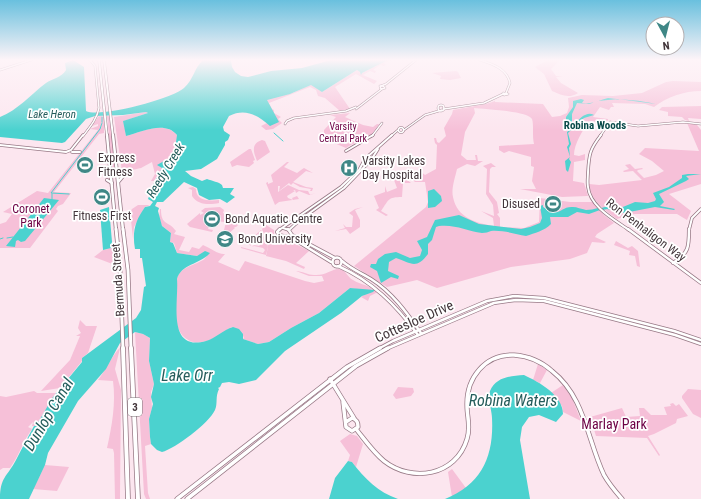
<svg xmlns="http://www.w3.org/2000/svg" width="701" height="499" viewBox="0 0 701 499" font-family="'Roboto Condensed',sans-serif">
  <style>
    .green { fill: #f6c0d8 }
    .water { fill: #4bd2cf }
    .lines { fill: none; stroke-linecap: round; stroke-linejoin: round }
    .stream { stroke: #4bd2cf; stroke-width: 1 }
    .secondary-far3-casing { stroke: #977885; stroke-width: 2.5 }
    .secondary-far2-casing { stroke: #977885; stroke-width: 3.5 }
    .secondary-far1-casing { stroke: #977885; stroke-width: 4 }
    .secondary-casing { stroke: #977885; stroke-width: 5 }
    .primary-far3-casing { stroke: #977885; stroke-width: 3 }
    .primary-far2-casing { stroke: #977885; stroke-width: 4 }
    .primary-far1-casing { stroke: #977885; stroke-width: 4.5 }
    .primary-casing { stroke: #977885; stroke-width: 5.5 }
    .secondary-far3 { stroke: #fff; stroke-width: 1.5 }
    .secondary-far2 { stroke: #fff; stroke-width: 2 }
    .secondary-far1 { stroke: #fff; stroke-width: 2.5 }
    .secondary { stroke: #fff; stroke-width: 3.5 }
    .primary-far3 { stroke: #fff; stroke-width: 2 }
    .primary-far2 { stroke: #fff; stroke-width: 2.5 }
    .primary-far1 { stroke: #fff; stroke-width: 3 }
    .primary { stroke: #fff; stroke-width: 4 }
    .labels { text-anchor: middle; stroke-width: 3.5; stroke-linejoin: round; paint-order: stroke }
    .far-park-label { font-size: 10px; fill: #6c0144; stroke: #fff }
    .far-water-label { font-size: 11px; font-style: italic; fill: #245c5b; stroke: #fff }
    .far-neighbourhood-label { font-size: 11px; font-weight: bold; fill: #0a4b4a; stroke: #fff }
    .shield { fill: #fff; stroke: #7b7276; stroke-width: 1 }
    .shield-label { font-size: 11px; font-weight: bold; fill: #43363b }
    .poi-label { font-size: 12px; fill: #43363b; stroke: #fff; text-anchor: start }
    .park-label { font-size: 12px; fill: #6c0144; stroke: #fff }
    .street-label { font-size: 12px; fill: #43363b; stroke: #fff }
    .water-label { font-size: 13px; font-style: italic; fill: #245c5b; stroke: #fff }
    .near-street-label { font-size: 14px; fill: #43363b; stroke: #fff }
    .near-park-label { font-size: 14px; fill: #6c0144; stroke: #fff }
    .near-water-label { font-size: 16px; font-style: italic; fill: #245c5b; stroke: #fff }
  </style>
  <rect width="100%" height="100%" fill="#fce6ef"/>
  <g class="green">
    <polygon points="388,60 392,60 384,63 386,65 384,66 380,65 373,70 376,71 375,73 370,71 363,75 377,81 374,84 356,74 335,87 350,109 340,111 325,98 318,96 316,90 310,87 269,103 272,109 274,110 274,113 281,117 278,119 282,123 273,129 266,130 261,126 267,123 266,99 293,93 312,84 322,92 357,70 362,73"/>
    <path d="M548,60H560L551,69L556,76H563L556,77L561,83L578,93C569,99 561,95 552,91L544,74L535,67Z"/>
    <polygon points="456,71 458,72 461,78 450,80 440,79 441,76 432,73"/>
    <path d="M673,81L701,82V91C684,91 667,97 654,107L645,104L612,103L614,107H611L609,110L600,107L593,117L608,119L607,123L589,121C583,130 574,144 574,155L579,156L585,154V160L574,162L573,181L584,183L588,196H587L562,197L520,189H536L532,181L534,167L531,166V157L509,151L504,153L499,150V146L534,144C532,137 534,124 532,119C528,111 483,109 474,108L475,113L465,132L461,155L467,160H476L475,155H477L478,161H483L475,166L467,164L457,169C455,178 451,189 453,197C457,218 476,223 494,226L493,218L481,211L494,216L493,205L486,194L487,169L483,166L491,163L496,167H492L490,169L489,192L497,202L499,213L497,214L500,218V227L524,228L539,222L540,198L570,202H593L604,215L614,223L597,234L595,237L606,242L604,243L592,242L587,253L570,259L511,267L437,288L417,280L387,287L354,266L426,207L428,202L425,182H415L409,176L419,170L425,175L436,169L437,145L435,143L434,138H436L437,142L439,143L446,136L444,128L452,114L453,110L486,104L495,101V102L543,104L552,117L560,116L567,113L569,107L568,98L582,95L613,96L642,93L666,82Z"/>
    <polygon points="701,106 701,119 688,118 689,121 685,120 682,117 668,116 668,112 659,110 662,107"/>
    <path d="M146,112L148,113L124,121L126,136C141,132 164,120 177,135C177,148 171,160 158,165L162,168L154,181H151L155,174L152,162L141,168L123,172L122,171L114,117Z"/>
    <path d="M350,113L345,117L363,125L373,127L377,124H379C372,139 358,140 346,148L320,137L324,134V130L336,117L330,115Z"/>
    <polygon points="100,116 104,117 104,133 99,134 54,192 71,193 63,204 58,206 56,209 58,211 30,248 0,248 0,224 6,222 12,214 3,212 37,191 48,193 98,130 90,129 98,126 98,124 92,126 98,117"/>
    <polygon points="107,116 110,116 114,155 114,174 113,174"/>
    <path d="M687,123L697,125L701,130V184L669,194L691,211L687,220L677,214H634L617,219C605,210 591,201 589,184L599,185L642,180L633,171L624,172L623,171L629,169L625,165L630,164L635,169L642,168L643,169L638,170L637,171L644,178L656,175L664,171L652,161L639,154L645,148L699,151Z"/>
    <path d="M262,140L265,141L270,152L257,161C254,153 250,144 262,140Z"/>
    <polygon points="249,149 251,149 255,160 253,161 254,163 249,167 237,165 232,167 230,162"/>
    <polygon points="287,162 289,162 284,167 297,173 301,170 304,172 301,170 304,168 313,173 306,171 293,182 306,187 313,188 312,191 310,191 311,189 300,187 293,183 291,185 289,183 279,191 280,186 278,186 278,192 288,185 299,190 308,191 310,195 316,193 309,195 299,191 296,193 295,190 293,190 295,191 287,196 288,198 293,200 292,198 297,196 299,199 279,202 275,205 266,183 268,182 268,184 273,182 271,175"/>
    <path d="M404,177L411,183H403L402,197C387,197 389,200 381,211L388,215L386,216L376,210L379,208L374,196L385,192V186L387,192L397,188L394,180H387C393,178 398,180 404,177Z"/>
    <path d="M193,187L196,189C196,201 209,201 219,200V203C210,205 197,205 192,196V190L188,188Z"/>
    <polygon points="138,205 150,205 145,207 134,227 133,238 130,212 132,209"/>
    <polygon points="220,207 224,210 223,213 238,222 239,224 236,227 234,227 235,228 227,235 223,234 226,222 212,221 210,226 212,227 209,227 208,229 213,230 212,232 190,227 187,224 200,213 200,215 204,213 201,211 205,208"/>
    <polygon points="363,207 355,210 360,220 360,227 350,234 346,229 335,231 345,228 343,224 346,227 352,227 353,216 349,213 355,209"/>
    <path d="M160,209H161C161,226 168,220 176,231L174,234L185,237L179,250L189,252L192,247L199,249L203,245C210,248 219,255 225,254L218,262L239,271L245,261L305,281L314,283L324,281L322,276H309L296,271C302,271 308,275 314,275C325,276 332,269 338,269C346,269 347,277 353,280C361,285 370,285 378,292L370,296L368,301L361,297L373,289L368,291L350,288L319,313L291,328L269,342L258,344L243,339L244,337L232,327C227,329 223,333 219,336C211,340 199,345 190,341C168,331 178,298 177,279C180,267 193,266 203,260C205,259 207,255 209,253L207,252L197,256L177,253L174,243L170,242L171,233L162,226L159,218Z"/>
    <polygon points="266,225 274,230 274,234 277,238 286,239 309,251 296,263 305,267 304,269 286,261 266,256 268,247 262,229"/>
    <polygon points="261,230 268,247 266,255 241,248 241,247 263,253 265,250 263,248 254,246 252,247 255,244 254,245 259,246 261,244 258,243 259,242 255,241 250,246 250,245 245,244"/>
    <polygon points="616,241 628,248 632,246 638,251 640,267 637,266 635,256 629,255 630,251 614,245"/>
    <polygon points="112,242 115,265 94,257 103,250 108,249"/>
    <polygon points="80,320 86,326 97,326 88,353 82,358 82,361 60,388 41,391 70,360 80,336 76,336 81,333 78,328"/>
    <polygon points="135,332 143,334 150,338 149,361 154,384 151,392 152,408 149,419 150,437 151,444 145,446 148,493 150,499 146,499 144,494"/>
    <path d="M120,348L115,369L121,390L120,495V499H115L114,453L113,449L107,448C112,426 116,403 113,381L98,380C104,373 115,351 120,348Z"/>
    <polygon points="538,364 547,370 540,383 533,380"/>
    <polygon points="563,385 572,398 581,421 563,412 562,406 551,393"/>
    <polygon points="398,387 413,388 414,392 411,396 396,399 393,395"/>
    <polygon points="688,389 701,390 701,418 693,414 682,398 682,396"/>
    <path d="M34,391L37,393H57L36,426H32L33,422L28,427L32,429C23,441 19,456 10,468H3L0,470V396L6,397Z"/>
    <polygon points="673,403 676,406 679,404 688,416 677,419 676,423 654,434 648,436 660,455 659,456 647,438 596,436 590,417 622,408 626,417 640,416 639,408 644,408 651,415 667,415 664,407 671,406 670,404"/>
    <polygon points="350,434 357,436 363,444 356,467 352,462 348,461 350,455 340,441"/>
    <polygon points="45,465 69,467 57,491 33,489"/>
    <polygon points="452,469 466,488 452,497 448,472"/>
  </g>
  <g class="water">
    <path d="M73,60L84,67L86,111C100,118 172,99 184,88C194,79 194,68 203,60H231L232,67L235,72L241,76L248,77L271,71L302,68L331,60H388L362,73L361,75L364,76L361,75L360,72L357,70L322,92L311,85L290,94L267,100L279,122L270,126C258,115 245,108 229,116L223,127L224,131L230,135L228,140L225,142V145L217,159L201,169L185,171L191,176L202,181L207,179C212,181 219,182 222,185L223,188H234L230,194L235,197L227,203L220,199L209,200L199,195L197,188L184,182L163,202H157L155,206L159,208L158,211L162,226L171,233L170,242L173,243L177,253L197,256L205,251L210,253C201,264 181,264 177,279C179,301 166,352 206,341C216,338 223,330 233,327L239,329L243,334V339L258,344L269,342L291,328L319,313L350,288L375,290L373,292L362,296L341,313L285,351L256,380L239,384L229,382L222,383L220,387L218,388L219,389C215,397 218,403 215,410C209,423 175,449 162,452L157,450L151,444L150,437L149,419L153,404L151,397L154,384L149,361L150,338L143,334L135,332L120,343L106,369L78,401L48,453L45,465L29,499H0C0,477 7,477 16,460C22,448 28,437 34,426H36L53,397L82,362V358L136,318L141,310L144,287L146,286L142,258H140V249H135C132,232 135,221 145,207L150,206L153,202L148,199L154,183L162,168L157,165L164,161L166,162L175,149L177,135C165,120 141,132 126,136L123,121L148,113L146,112L123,115L95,116L86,119L65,142L62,143L0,137V117C18,110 30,95 46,83C52,79 62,77 66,70L65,63Z"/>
    <path d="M608,98C624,100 640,100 656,104L618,99L598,101L589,104L577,103L572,114V123H576C580,118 587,111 594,115L584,118L577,124L573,125L572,129L568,133L571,144L569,148L570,157L569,159L571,162L568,172L566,170L565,161L570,157L567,147L569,144L567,132L571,129V122L566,120V117L573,107V101L581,99L584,100L582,103C590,105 600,100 608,98Z"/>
    <polygon points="688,174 701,174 686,176 689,179 686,181 659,194 664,202 660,206 675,209 674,210 655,207 624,213 607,209 603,210 601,208 609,206 618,209 635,202 648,203 655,201 656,199 653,193 669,187 682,178 682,175"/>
    <polygon points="434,189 441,196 442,201 435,207 428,208 428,191"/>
    <polygon points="44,198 59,200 25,241 21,242 18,240 16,241 15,247 6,246"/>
    <path d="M543,205V207C562,219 559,206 573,207C577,207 581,209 586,210C590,210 594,209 598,208L600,210L589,214L577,212L568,217H550L551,224C544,231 535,233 526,236C515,234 503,230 491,231C488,232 486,233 482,233C467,231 455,224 439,226L436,227L432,240L428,244V254C416,270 411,263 396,258L389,262L388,271L399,276L398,279L391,277L381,283L377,271L370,267L371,264H376L378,259L385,254L396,252L410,258L420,256L422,250L417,241L427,237L435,220L459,215L479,224L521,229L530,227L540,223L542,218L540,206Z"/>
    <polygon points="109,207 112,242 111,248 103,250 100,210"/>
    <path d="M524,375C539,382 563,395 563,414L556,422L539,415L529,417L522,427L520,440L530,499H445C482,484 494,456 492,418C492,410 487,399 490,391C496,377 510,376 524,375Z"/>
    <path d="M348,461L352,462C365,479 378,492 398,499H329L335,478Z"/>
  </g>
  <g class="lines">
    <g class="stream">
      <polyline points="102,117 102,122"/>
      <polyline points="274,133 283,141"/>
      <polyline points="52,194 52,199"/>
      <polyline points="69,194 51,193 100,129 102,123"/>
      <polyline points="7,238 13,237"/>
      <polyline points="0,239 3,238"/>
    </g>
    <g class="secondary-far3-casing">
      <g id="secondary-far3">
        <path d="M480,60C493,64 507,69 510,83L506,93"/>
        <polyline points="0,70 31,60"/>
        <polygon points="380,86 383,86 385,88 381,89"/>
        <polyline points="381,86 386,84 416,60"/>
        <polygon points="503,93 508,94 504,95"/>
        <circle cx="441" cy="108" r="3"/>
        <polyline points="356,109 382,89"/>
        <polyline points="444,109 484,103 503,94"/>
        <polyline points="285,124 287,121 294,118 346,111 356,107"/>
        <circle cx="401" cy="130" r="2.5"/>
        <polyline points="404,130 425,115 442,110"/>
        <path d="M83,136C90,127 97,119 99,108L95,66L90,60"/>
        <polyline points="372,136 382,123"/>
        <polyline points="391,136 398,130"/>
        <polyline points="600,136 610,122 638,126 683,122 701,124"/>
      </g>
    </g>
    <g class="secondary-far2-casing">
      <g id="secondary-far2">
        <path d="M601,135C590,149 589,154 588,172C588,176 587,182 588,187C590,207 615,220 629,230"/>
        <polyline points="0,145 66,152 71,150 83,135"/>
        <polyline points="346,151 373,135"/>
        <polyline points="72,152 80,152"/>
        <polyline points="366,158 392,135"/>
        <polyline points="371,160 378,149"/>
        <polyline points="283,228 289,230"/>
        <polyline points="279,230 341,187 359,170 364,161"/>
        <polyline points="289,230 300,220 344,188 369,162"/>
        <polyline points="689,230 692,218 701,209"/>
      </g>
    </g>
    <g class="secondary-far1-casing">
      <g id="secondary-far1">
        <polyline points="280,229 277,232 279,235 292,238 331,262"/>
        <polyline points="288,229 292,235 335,258"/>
        <polyline points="628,229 701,283"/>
        <circle cx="337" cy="262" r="4.5"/>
        <path d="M342,261C351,269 361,273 371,279C392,292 407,313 421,333"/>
        <path d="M673,263C689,253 689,247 689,229"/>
        <path d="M338,266C372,281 396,305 418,335"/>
        <polyline points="378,349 393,341 487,301 514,296 544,298 674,331 701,340"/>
        <polyline points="386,349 494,303 516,300 544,301 675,335 701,344"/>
      </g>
    </g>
    <g class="secondary-casing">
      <g id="secondary">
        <polyline points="330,379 354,418"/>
        <path d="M343,402L346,427L352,431L358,427C358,422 357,420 352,418L346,422"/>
        <path d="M356,429C365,440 373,452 384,461C412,483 456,476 467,439C471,427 467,417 467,406C466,378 485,354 514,355C528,356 542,362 552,371C585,397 587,439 604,475C609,484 615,491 622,499"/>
        <polyline points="177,499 347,367 380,348"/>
        <polyline points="187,499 356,366 388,348"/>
      </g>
    </g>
    <g class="primary-far3-casing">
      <g id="primary-far3">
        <polyline points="99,60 107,136"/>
        <polyline points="104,60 113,136"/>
      </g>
    </g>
    <g class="primary-far2-casing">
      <g id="primary-far2">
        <polyline points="107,135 116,230"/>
        <polyline points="113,135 123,230"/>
        <polyline points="107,180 112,183"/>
        <polyline points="119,181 124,175"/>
      </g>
    </g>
    <g class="primary-far1-casing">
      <g id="primary-far1">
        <polyline points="116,229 120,268 123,349"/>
        <polyline points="123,229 128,270 131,349"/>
      </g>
    </g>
    <g class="primary-casing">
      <g id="primary">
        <polyline points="123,348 128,499"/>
        <polyline points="131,348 138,499"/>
      </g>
    </g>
    <use href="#secondary-far3" class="secondary-far3"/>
    <use href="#secondary-far2" class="secondary-far2"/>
    <use href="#secondary-far1" class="secondary-far1"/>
    <use href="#secondary" class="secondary"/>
    <use href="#primary-far3" class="primary-far3"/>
    <use href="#primary-far2" class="primary-far2"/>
    <use href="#primary-far1" class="primary-far1"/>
    <use href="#primary" class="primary"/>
  </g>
  <linearGradient id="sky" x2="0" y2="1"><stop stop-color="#69c0de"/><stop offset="0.46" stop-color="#fef4f8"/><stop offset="1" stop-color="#fef4f8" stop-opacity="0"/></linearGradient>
  <rect width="701" height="130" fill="url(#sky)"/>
  <defs>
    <g id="stadium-disc" transform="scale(0.9)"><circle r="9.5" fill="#3f8786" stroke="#fff"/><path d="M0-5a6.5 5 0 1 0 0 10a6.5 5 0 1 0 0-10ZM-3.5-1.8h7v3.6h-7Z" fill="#fff"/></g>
    <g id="hospital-disc" transform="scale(0.9)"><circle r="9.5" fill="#3f8786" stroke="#fff"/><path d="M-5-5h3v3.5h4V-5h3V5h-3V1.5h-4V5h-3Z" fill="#fff"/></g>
    <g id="university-disc" transform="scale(0.9)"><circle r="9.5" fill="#3f8786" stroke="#fff"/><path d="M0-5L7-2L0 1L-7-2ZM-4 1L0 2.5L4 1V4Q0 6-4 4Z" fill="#fff"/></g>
  </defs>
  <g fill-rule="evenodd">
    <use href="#stadium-disc" x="85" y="165"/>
    <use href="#hospital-disc" x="349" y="168"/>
    <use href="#stadium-disc" x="102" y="197"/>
    <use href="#stadium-disc" x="553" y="204"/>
    <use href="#stadium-disc" x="212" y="219"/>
    <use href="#university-disc" x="225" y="239"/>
  </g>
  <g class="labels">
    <g class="far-park-label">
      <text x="343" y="130">Varsity<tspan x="343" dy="12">Central Park</tspan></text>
    </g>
    <g class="far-water-label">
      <text x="52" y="118">Lake Heron</text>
    </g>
    <g class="far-neighbourhood-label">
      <text x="595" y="129">Robina Woods</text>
    </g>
    <rect class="shield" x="128" y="398" width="14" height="18" rx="3"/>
    <g class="shield-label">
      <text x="135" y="411">3</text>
    </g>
    <g class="poi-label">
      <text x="98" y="162">Express<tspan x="98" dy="14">Fitness</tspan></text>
      <text x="362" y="165">Varsity Lakes<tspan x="362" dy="14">Day Hospital</tspan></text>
      <text x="540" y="208" text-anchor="end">Disused</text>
      <text x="102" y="220" text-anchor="middle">Fitness First</text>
      <text x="225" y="223">Bond Aquatic Centre</text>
      <text x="238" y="243">Bond University</text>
    </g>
    <g class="park-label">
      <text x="31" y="213">Coronet<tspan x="31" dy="14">Park</tspan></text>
    </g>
    <g class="street-label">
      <text transform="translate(646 230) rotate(37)" y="4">Ron Penhaligon Way</text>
      <text transform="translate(118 280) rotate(-94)" y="4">Bermuda Street</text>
    </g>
    <g class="water-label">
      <text transform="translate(165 170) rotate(-59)" y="5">Reedy Creek</text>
    </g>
    <g class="near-street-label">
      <text transform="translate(414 321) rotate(-24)" y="5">Cottesloe Drive</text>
    </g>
    <g class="near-park-label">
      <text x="614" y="429">Marlay Park</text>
    </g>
    <g class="near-water-label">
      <text x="187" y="381">Lake Orr</text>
      <text x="513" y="406">Robina Waters</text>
      <text transform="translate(48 414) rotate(-59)" y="6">Dunlop Canal</text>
    </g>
  </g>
  <g transform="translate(665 36) rotate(173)"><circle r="19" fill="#ffffff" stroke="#b4afb1"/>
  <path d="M0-3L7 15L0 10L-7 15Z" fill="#3f8786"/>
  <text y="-6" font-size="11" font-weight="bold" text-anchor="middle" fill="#43363b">N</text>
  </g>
</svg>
